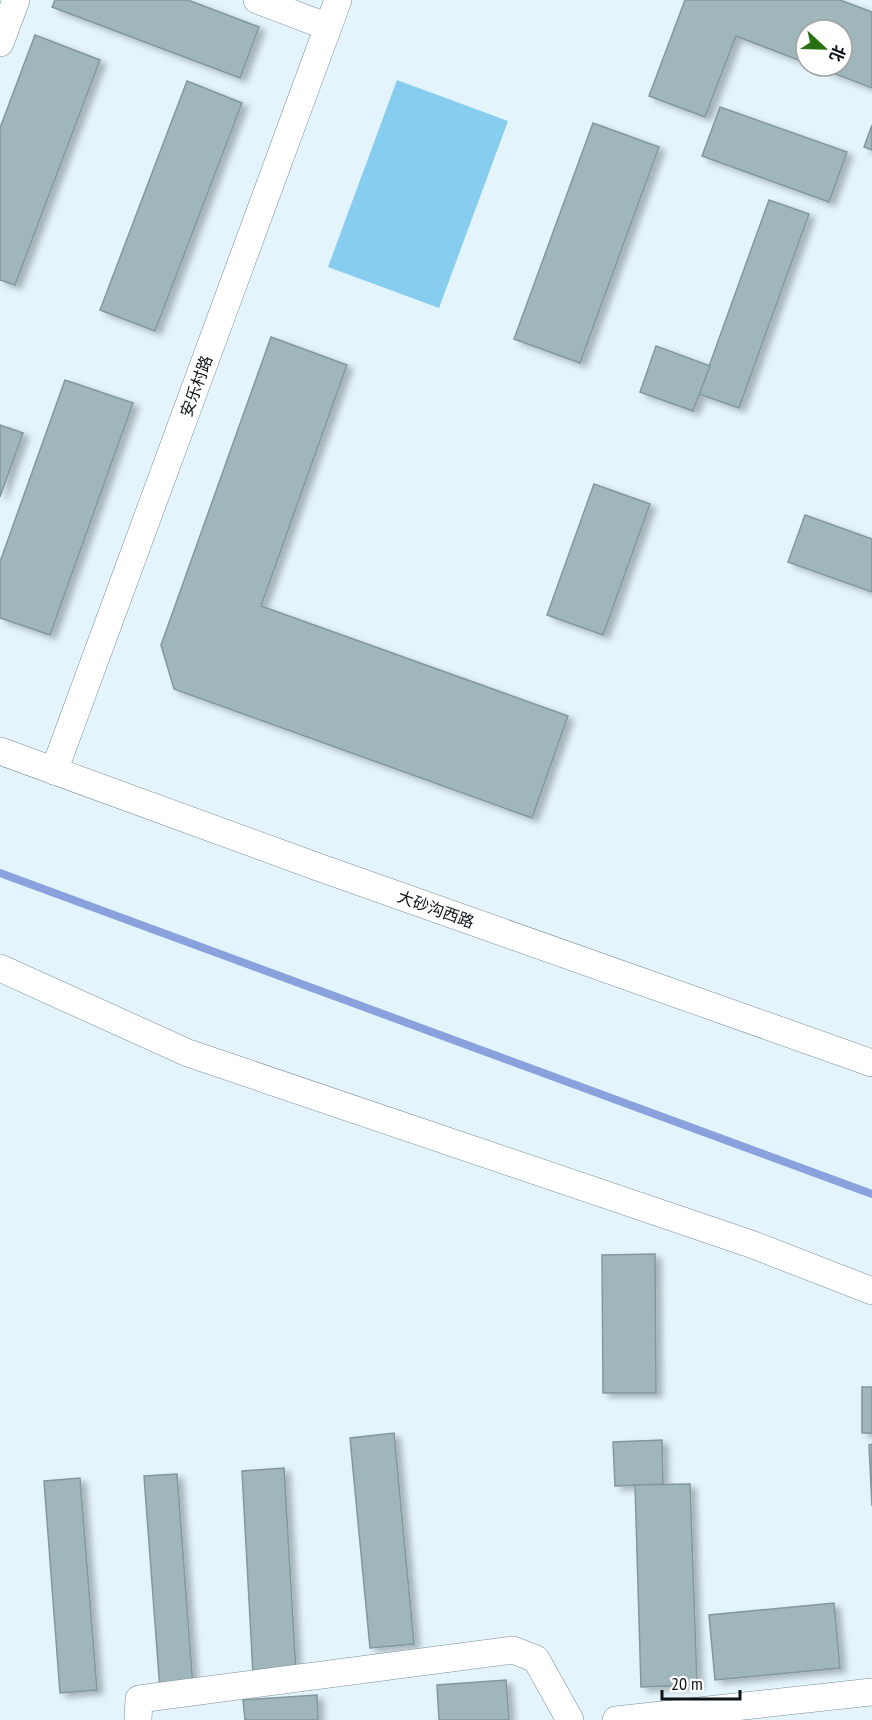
<svg xmlns="http://www.w3.org/2000/svg" width="872" height="1720" viewBox="0 0 872 1720" font-family="'PT Sans Narrow','Noto Sans SC',sans-serif">
  <style>
    .green { fill: #87cdef }
    .lines { fill: none; stroke-linecap: round; stroke-linejoin: round }
    .stream { stroke: #89a2de; stroke-width: 8 }
    .building { fill: #9fb6bb; stroke: #82989d; stroke-width: 1.5; filter: url(#shadow) }
    .minor-casing { stroke: #7b8d97; stroke-width: 28 }
    .minor { stroke: #fff; stroke-width: 27 }
    .labels { text-anchor: middle; stroke-width: 4.5; stroke-linejoin: round; paint-order: stroke }
    .street-label { font-size: 16px; fill: #0d1417; stroke: #fff }
  </style>
  <defs>
    <filter id="shadow"><feDropShadow dx="6" dy="4" stdDeviation="3" flood-color="#0004"/></filter>
  </defs>
  <rect width="100%" height="100%" fill="#e4f4fd"/>
  <polygon class="green" points="397,80 508,121 439,308 328,267"/>
  <g class="lines">
    <polyline class="stream" points="0,873 872,1194"/>
  </g>
  <g class="building">
    <polygon points="55,0 188,0 259,27 240,78 52,7"/>
    <polygon points="685,0 840,0 872,12 872,88 815,66 842,66 842,30 806,30 806,63 736,36 705,117 649,96"/>
    <polygon points="35,35 100,60 15,285 0,280 0,128"/>
    <polygon points="187,81 242,103 155,331 100,310"/>
    <polygon points="720,107 847,152 829,202 702,156"/>
    <polygon points="593,123 659,147 580,363 514,339"/>
    <polygon points="872,125 872,150 864,147"/>
    <polygon points="769,200 809,214 739,408 699,394"/>
    <polygon points="271,337 347,365 261,606 568,716 532,818 174,689 161,645"/>
    <polygon points="656,346 710,366 693,411 640,392"/>
    <polygon points="65,380 133,403 50,635 0,618 0,562"/>
    <polygon points="0,425 23,433 0,497"/>
    <polygon points="594,484 650,504 603,635 547,615"/>
    <polygon points="805,515 872,539 872,592 788,562"/>
    <polygon points="655,1254 656,1393 603,1393 602,1255"/>
    <rect x="862" y="1387" width="10" height="46"/>
    <polygon points="394,1433 414,1644 370,1648 350,1438"/>
    <polygon points="662,1440 663,1484 615,1486 613,1442"/>
    <polygon points="872,1444 872,1506 869,1445"/>
    <polygon points="284,1468 296,1672 253,1674 242,1471"/>
    <polygon points="177,1474 193,1687 160,1690 144,1476"/>
    <polygon points="80,1478 97,1690 60,1693 44,1481"/>
    <polygon points="690,1484 697,1685 641,1687 635,1485"/>
    <polygon points="834,1603 840,1668 715,1680 709,1615"/>
    <polygon points="506,1680 509,1720 439,1720 437,1685"/>
    <polygon points="317,1695 318,1720 245,1720 243,1700"/>
  </g>
  <g class="lines">
    <g class="minor-casing">
      <g id="minor">
        <polyline points="257,0 328,27"/>
        <polyline points="0,43 16,0"/>
        <polyline points="0,751 318,867 872,1063"/>
        <polyline points="54,771 338,0"/>
        <polyline points="0,968 188,1053 751,1244 872,1291"/>
        <polyline points="138,1720 139,1699 513,1650 536,1659 570,1720"/>
        <polyline points="616,1720 872,1692"/>
      </g>
    </g>
    <use href="#minor" class="minor"/>
  </g>
  <g class="labels">
    <g class="street-label">
      <text transform="translate(196 386) rotate(-70)" y="6">安乐村路</text>
      <text transform="translate(436 909) rotate(20)" y="6">大砂沟西路</text>
    </g>
  </g>
  <g transform="translate(824 48) rotate(112)"><circle r="28" fill="#ffffff" stroke="#9ea1a2" stroke-width="1.5"/>
  <path d="M0-4.5L10 22L0 15L-10 22Z" fill="#286f0f"/>
  <text y="-9" font-size="16" font-weight="bold" text-anchor="middle" fill="#0d1417">北</text>
  </g>
  <path d="M662 1690v9h78v-9" fill="none" stroke="#0d1417" stroke-width="3"/>
  <text x="671" y="1690" font-size="18" fill="#0d1417" stroke="#ffffff" stroke-width="4.5" paint-order="stroke">20 m</text>
</svg>
